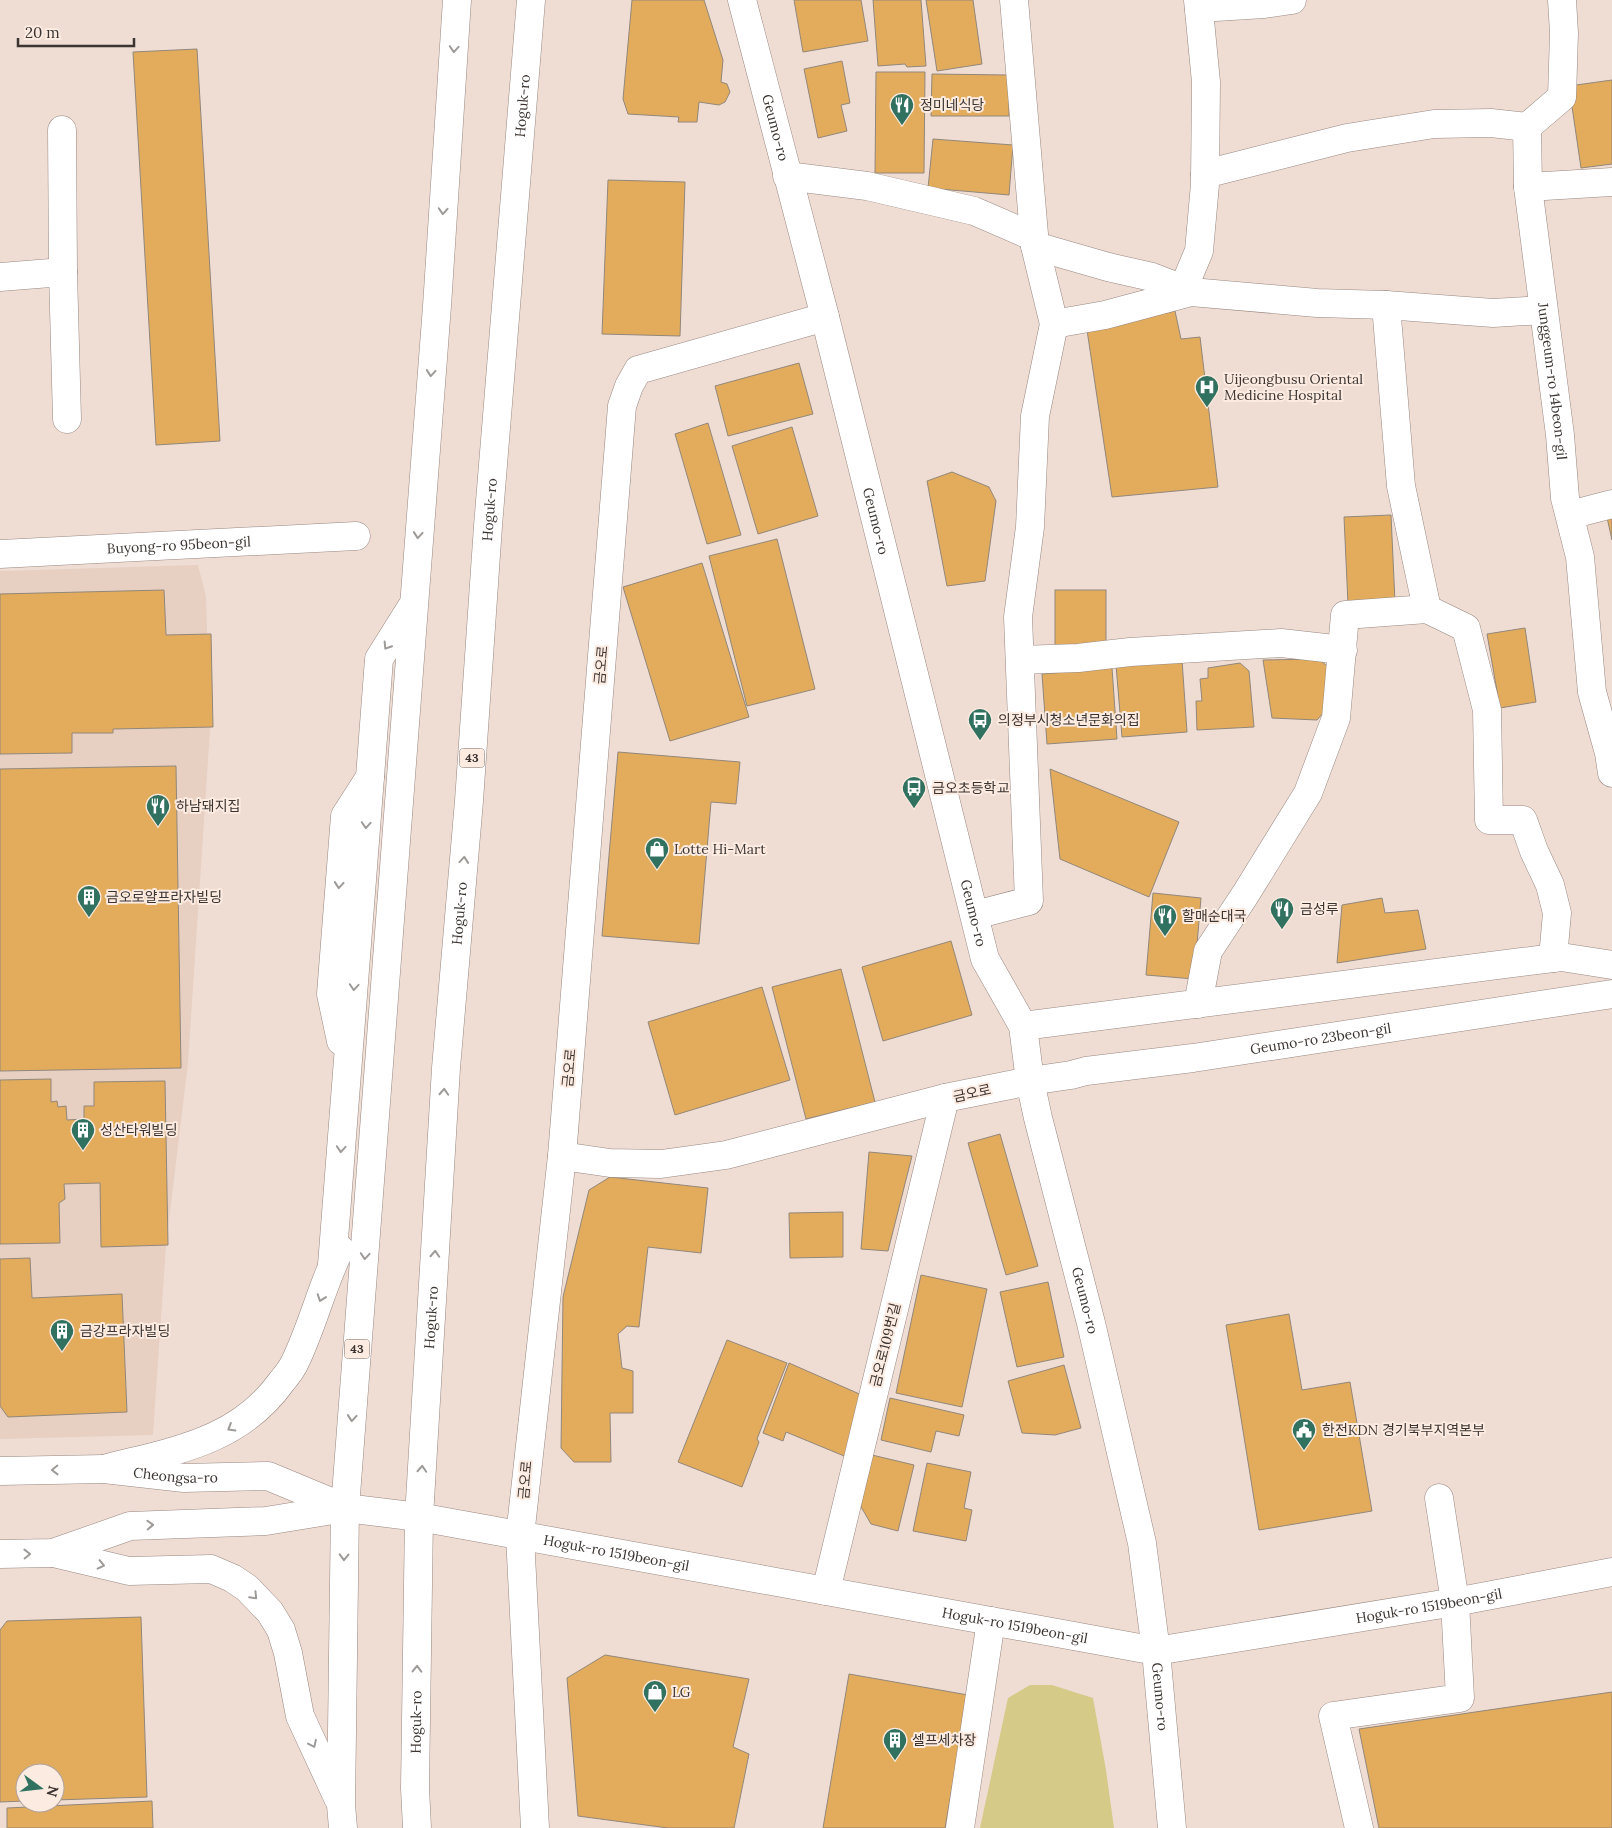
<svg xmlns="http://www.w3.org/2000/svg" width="1612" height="1828" viewBox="0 0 1612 1828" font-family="Lora,'Noto Sans KR',serif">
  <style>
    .built { fill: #e7cfc2 }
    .green { fill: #d6ca88 }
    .building { fill: #e3ac5c; stroke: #92877a }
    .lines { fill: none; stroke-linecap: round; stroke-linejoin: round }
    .minor-casing { stroke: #988880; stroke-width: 29 }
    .major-casing { stroke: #988880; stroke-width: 29 }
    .minor { stroke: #fff; stroke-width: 28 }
    .major { stroke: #fff; stroke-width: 28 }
    .oneway { stroke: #9d9a98 }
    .labels { text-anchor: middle; stroke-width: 4; stroke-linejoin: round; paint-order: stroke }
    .shield { fill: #fcebe1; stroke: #756b66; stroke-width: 1 }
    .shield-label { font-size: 12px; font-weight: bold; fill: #3b3431 }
    .poi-label { font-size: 14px; fill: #3b3431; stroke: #fcebe1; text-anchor: start }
    .street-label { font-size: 14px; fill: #3b3431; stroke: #fcebe1 }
  </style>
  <rect width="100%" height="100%" fill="#efddd4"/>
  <polygon class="built" points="198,565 206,597 210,730 188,1063 166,1245 153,1435 0,1439 0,571"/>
  <polygon class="green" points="1030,1685 1052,1685 1093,1698 1106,1770 1114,1828 980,1828 1008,1698"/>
  <g class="building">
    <polygon points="632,0 704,0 723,60 721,82 727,84 730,92 725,102 719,105 699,102 697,122 678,122 679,117 628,114 623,99"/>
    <polygon points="794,0 861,0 868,41 803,52"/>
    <polygon points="873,0 921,0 926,66 907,67 905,64 878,66"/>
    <polygon points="926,0 973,0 982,64 937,71"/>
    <polygon points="197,49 220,441 156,445 133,52"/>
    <polygon points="842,61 850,103 841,105 847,131 818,138 804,69"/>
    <polygon points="876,72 925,72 924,173 875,173"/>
    <polygon points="932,74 1009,75 1009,116 931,116"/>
    <polygon points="1612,80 1612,164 1581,168 1569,86"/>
    <polygon points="933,139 1013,145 1009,195 928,188"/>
    <polygon points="608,180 685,182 680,336 602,334"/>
    <polygon points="1175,311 1181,339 1200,337 1218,487 1112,497 1087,330"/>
    <polygon points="799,363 813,414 728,436 715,386"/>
    <polygon points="708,423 741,535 707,544 675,434"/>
    <polygon points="792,427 818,516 758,534 732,446"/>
    <polygon points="952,472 989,487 996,501 985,581 947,586 927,481"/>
    <polygon points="1612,512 1612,540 1606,513"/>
    <polygon points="1391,515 1395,602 1348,604 1344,517"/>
    <polygon points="777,539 815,689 747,706 709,556"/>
    <polygon points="702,563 749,717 670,741 623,587"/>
    <polygon points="164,590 166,635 211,634 213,727 113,729 113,733 72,733 72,753 0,754 0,594"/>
    <rect x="1055" y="590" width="51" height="60"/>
    <polygon points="1525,628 1536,702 1500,708 1487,634"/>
    <polygon points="1319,659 1337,675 1332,703 1317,720 1272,718 1263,660"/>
    <polygon points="1182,660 1187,732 1122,737 1116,665"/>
    <polygon points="1240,663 1249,671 1254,727 1197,730 1196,701 1202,701 1200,679 1208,678 1208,668"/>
    <polygon points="1112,668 1117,739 1047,744 1042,674"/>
    <polygon points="618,752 740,762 736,804 711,802 699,944 602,936"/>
    <polygon points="176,766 181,1068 0,1071 0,769"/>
    <polygon points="1050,769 1179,822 1149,897 1060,859"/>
    <polygon points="1153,893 1201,898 1194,979 1146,975"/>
    <polygon points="1382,898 1385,913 1418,910 1426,949 1337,963 1342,905"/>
    <polygon points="951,941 972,1015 883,1041 862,967"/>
    <polygon points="841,969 875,1102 806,1119 772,987"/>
    <polygon points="762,987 790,1080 675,1115 648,1022"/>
    <polygon points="51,1079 51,1102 57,1101 58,1107 66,1106 67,1120 84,1119 84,1106 94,1106 94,1082 165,1081 168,1245 101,1247 100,1183 64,1184 65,1199 59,1203 60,1243 0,1244 0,1080"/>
    <polygon points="1000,1134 1038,1266 1006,1275 968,1143"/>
    <polygon points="869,1152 912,1156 888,1251 861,1249"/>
    <polygon points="610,1177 708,1188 701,1253 648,1247 639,1327 627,1326 618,1334 622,1368 633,1371 633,1413 610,1413 611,1462 574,1462 561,1448 563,1297 589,1190"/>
    <polygon points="843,1212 843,1257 790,1258 789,1213"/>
    <polygon points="30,1258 32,1298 122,1294 127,1412 8,1417 0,1406 0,1259"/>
    <polygon points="921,1275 987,1289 962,1407 896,1393"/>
    <polygon points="1048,1282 1064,1357 1017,1367 1000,1292"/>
    <polygon points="1289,1314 1302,1390 1350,1382 1372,1511 1259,1530 1226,1325"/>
    <polygon points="727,1340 787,1363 757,1439 759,1442 742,1487 678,1462"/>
    <polygon points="789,1363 864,1396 849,1458 786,1432 783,1441 763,1433"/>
    <polygon points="1064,1365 1081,1428 1055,1435 1022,1433 1008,1381"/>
    <polygon points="890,1398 964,1415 959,1436 936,1431 931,1452 881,1440"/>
    <polygon points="872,1455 914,1465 898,1531 871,1524 860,1505"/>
    <polygon points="927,1463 971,1472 964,1508 972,1510 966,1541 913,1531"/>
    <polygon points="141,1617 147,1797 55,1800 55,1773 25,1773 25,1801 0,1802 0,1630 7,1621"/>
    <polygon points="605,1655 749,1679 733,1747 749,1754 734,1828 668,1828 578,1816 567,1678"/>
    <polygon points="849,1674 968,1695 945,1828 823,1828"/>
    <polygon points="1612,1692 1612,1828 1379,1828 1359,1729"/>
    <polygon points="152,1801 153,1828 7,1828 7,1808"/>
  </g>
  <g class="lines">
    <g class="minor-casing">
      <g id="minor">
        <path id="s1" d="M742,0L825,317L985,959L1023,1026L1030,1081L1038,1118L1091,1323L1142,1543L1156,1651L1172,1828"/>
        <path id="s2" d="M1562,0L1564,33L1562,97L1527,127L1528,187L1560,435L1565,498L1580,557L1592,692L1609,753L1612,773"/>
        <polyline points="1199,8 1264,4 1292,0"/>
        <polyline points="62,130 63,272"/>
        <polyline points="1205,174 1347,138 1434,124 1491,123 1527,127"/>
        <polyline points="787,176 867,186 974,211 1034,237"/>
        <polyline points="1528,187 1612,182"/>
        <polyline points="1035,246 1108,267 1152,277 1191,292"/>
        <polyline points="0,277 63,272 67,419"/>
        <polyline points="1183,289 1199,251 1205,184 1206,82 1198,0"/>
        <polyline points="1386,305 1401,486 1427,609 1466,628 1487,710 1489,820 1523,820 1534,851 1550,885 1557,913 1553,958"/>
        <polyline points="1054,324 1105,315 1191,292 1317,303 1386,305 1493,313 1543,310"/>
        <polyline points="1570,515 1612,504"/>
        <path id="s3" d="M0,554L356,536"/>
        <polyline points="1020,660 1078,658 1130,652 1281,643 1343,650"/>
        <polyline points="975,915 1029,901 1018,617 1030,527 1035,416 1054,324 1035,246 1014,0"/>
        <polyline points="1198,1004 1208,951 1245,895 1308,793 1336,718 1345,615 1427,609"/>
        <polyline points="1023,1026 1561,957 1612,965"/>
        <path id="s4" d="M562,1156L610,1163L661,1164L726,1155L945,1098L1030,1081L1071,1075L1086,1071L1193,1058L1612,994"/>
        <path id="s5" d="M0,1471L104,1469L184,1478L268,1476L345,1508"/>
        <path id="s6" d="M0,1554L53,1553L130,1526L266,1521L345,1508L419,1517L1156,1651L1455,1602L1612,1572"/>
        <polyline points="826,1591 945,1098"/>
        <polyline points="535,1828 520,1536 562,1156 622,406 629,386 638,370 825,317"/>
        <polyline points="960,1828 991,1621"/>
        <polyline points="1359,1828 1333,1716 1460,1698 1455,1602 1439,1498"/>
      </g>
    </g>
    <g class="major-casing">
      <g id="major">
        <polyline points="341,1041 331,994 345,816 370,777 379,659 411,608"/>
        <polyline points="332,1265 370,777"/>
        <path d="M104,1469C172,1451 238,1443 282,1381C287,1375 292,1369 295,1362C313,1325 322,1285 340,1249"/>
        <polyline points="53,1553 129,1571 211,1569 232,1578 247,1588 270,1612 281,1630 288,1653 300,1716 338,1798"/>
        <polyline points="343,1828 341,1805 345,1508 437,306 457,0"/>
        <path id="s7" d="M417,1828L415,1788L419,1517L446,1068L469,801L488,526L531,0"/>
      </g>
    </g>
    <use href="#minor" class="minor"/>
    <use href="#major" class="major"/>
  </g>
  <defs><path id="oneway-chevron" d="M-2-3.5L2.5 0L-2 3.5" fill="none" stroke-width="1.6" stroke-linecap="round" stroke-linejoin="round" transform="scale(1.25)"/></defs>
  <g class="oneway">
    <use href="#oneway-chevron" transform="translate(454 49) rotate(94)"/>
    <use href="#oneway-chevron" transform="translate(443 211) rotate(94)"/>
    <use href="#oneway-chevron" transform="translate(431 373) rotate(95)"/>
    <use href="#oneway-chevron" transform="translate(418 535) rotate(95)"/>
    <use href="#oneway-chevron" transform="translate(387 646) rotate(122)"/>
    <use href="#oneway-chevron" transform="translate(366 825) rotate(94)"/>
    <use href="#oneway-chevron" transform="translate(464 860) rotate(-85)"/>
    <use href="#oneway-chevron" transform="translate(339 885) rotate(95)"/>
    <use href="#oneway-chevron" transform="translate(354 987) rotate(94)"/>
    <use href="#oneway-chevron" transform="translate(444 1092) rotate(-87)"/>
    <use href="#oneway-chevron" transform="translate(341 1149) rotate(94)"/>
    <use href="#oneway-chevron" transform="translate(435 1254) rotate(-87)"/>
    <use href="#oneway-chevron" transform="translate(365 1256) rotate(94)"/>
    <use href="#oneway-chevron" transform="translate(321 1298) rotate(109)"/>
    <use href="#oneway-chevron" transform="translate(352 1418) rotate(95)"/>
    <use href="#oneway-chevron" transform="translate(231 1428) rotate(149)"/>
    <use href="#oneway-chevron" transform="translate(422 1469) rotate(-87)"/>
    <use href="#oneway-chevron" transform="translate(55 1470) rotate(179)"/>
    <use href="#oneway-chevron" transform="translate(150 1525) rotate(-2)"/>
    <use href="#oneway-chevron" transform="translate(27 1554) rotate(-1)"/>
    <use href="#oneway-chevron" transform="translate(344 1557) rotate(91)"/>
    <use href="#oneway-chevron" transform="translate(101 1565) rotate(13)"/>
    <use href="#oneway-chevron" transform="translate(254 1596) rotate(46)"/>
    <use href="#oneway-chevron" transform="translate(417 1669) rotate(-89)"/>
    <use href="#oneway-chevron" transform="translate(313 1744) rotate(65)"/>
  </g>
  <defs>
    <g id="restaurant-pin" transform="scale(1.25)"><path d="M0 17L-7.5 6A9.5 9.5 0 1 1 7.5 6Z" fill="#307160" stroke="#fcebe1"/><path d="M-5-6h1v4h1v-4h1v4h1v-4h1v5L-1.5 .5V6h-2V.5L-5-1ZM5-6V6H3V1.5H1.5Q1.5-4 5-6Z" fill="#fff"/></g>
    <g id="hospital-pin" transform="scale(1.25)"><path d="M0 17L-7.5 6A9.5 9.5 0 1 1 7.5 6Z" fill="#307160" stroke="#fcebe1"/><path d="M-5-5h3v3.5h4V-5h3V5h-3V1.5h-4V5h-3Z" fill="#fff"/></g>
    <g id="bus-pin" transform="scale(1.25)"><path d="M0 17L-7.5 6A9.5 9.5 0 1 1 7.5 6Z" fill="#307160" stroke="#fcebe1"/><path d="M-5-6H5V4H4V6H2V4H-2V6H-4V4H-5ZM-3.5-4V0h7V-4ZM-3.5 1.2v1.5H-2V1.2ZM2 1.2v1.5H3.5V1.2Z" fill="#fff"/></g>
    <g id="shop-pin" transform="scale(1.25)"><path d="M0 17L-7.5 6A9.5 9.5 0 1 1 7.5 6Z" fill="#307160" stroke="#fcebe1"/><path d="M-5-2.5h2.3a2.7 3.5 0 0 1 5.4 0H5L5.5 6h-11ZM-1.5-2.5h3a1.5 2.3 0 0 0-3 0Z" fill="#fff"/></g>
    <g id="building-pin" transform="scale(1.25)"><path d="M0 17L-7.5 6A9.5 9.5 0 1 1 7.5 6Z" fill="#307160" stroke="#fcebe1"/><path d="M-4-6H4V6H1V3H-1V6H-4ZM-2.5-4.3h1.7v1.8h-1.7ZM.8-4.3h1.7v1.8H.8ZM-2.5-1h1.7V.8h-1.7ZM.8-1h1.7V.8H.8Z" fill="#fff"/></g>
    <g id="civic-pin" transform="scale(1.25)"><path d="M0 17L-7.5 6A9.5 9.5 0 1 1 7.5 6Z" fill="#307160" stroke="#fcebe1"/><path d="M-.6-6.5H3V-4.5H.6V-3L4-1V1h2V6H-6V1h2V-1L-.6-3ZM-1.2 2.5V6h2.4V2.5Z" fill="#fff"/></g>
  </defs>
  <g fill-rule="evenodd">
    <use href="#restaurant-pin" x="902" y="105"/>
    <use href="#hospital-pin" x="1207" y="387"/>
    <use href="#bus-pin" x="980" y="720"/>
    <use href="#bus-pin" x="914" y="788"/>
    <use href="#restaurant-pin" x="158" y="806"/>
    <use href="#shop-pin" x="657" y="849"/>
    <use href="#building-pin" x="89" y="897"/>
    <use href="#restaurant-pin" x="1282" y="909"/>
    <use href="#restaurant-pin" x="1165" y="916"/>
    <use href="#building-pin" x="83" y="1130"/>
    <use href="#building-pin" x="62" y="1331"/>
    <use href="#civic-pin" x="1304" y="1430"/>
    <use href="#shop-pin" x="655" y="1692"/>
    <use href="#building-pin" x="895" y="1740"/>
  </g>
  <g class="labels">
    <g class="shield">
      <rect x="459.5" y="748.5" width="25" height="19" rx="4"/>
      <rect x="344.5" y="1339.5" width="25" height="19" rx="4"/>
    </g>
    <g class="shield-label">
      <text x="472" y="762">43</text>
      <text x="357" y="1353">43</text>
    </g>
    <g class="poi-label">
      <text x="920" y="110">정미네식당</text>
      <text x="1224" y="384">Uijeongbusu Oriental<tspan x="1224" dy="16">Medicine Hospital</tspan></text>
      <text x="998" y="725">의정부시청소년문화의집</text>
      <text x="932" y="793">금오초등학교</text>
      <text x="176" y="811">하남돼지집</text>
      <text x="674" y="854">Lotte Hi-Mart</text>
      <text x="106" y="902">금오로얄프라자빌딩</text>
      <text x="1300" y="914">금성루</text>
      <text x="1182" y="921">할매순대국</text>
      <text x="100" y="1135">성산타워빌딩</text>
      <text x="80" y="1336">금강프라자빌딩</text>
      <text x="1322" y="1435">한전KDN 경기북부지역본부</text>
      <text x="672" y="1697">LG</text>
      <text x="912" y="1745">셀프세차장</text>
    </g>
    <g class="street-label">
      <text dy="5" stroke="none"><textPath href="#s7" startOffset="1726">Hoguk-ro</textPath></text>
      <text dy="5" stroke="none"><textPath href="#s1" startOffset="132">Geumo-ro</textPath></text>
      <text dy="5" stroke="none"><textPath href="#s2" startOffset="399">Junggeum-ro 14beon-gil</textPath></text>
      <text dy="5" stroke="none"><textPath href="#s7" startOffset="1321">Hoguk-ro</textPath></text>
      <text dy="5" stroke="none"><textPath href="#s1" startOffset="538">Geumo-ro</textPath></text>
      <text dy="5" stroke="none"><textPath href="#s3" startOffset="179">Buyong-ro 95beon-gil</textPath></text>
      <text transform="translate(601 665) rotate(-85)" y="5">금오로</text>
      <text dy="5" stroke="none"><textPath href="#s7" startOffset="916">Hoguk-ro</textPath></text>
      <text dy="5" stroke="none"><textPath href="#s1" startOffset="942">Geumo-ro</textPath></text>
      <text dy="5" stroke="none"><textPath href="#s4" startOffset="772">Geumo-ro 23beon-gil</textPath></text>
      <text transform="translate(569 1068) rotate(-85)" y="5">금오로</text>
      <text transform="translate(972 1093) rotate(-12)" y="5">금오로</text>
      <text dy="5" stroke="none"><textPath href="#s1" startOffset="1348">Geumo-ro</textPath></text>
      <text dy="5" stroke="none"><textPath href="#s7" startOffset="511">Hoguk-ro</textPath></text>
      <text transform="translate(885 1345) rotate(-76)" y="5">금오로109번길</text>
      <text dy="5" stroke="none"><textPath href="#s5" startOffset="176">Cheongsa-ro</textPath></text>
      <text transform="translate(525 1480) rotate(-85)" y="5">금오로</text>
      <text dy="5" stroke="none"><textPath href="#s6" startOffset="626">Hoguk-ro 1519beon-gil</textPath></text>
      <text dy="5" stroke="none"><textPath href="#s6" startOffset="1451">Hoguk-ro 1519beon-gil</textPath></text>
      <text dy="5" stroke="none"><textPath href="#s6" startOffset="1031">Hoguk-ro 1519beon-gil</textPath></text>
      <text dy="5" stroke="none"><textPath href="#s1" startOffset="1752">Geumo-ro</textPath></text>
      <text dy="5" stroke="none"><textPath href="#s7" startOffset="106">Hoguk-ro</textPath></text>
    </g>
  </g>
  <g transform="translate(40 1788) rotate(105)"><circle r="24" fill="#fcebe1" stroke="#afa29b"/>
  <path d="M0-4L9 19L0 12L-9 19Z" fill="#307160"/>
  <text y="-8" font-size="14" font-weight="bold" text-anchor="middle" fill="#3b3431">N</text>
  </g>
  <path d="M18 38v8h116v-8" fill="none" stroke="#3b3431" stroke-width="2.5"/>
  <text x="25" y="38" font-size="15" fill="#3b3431" stroke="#fcebe1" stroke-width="4" paint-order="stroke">20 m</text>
</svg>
